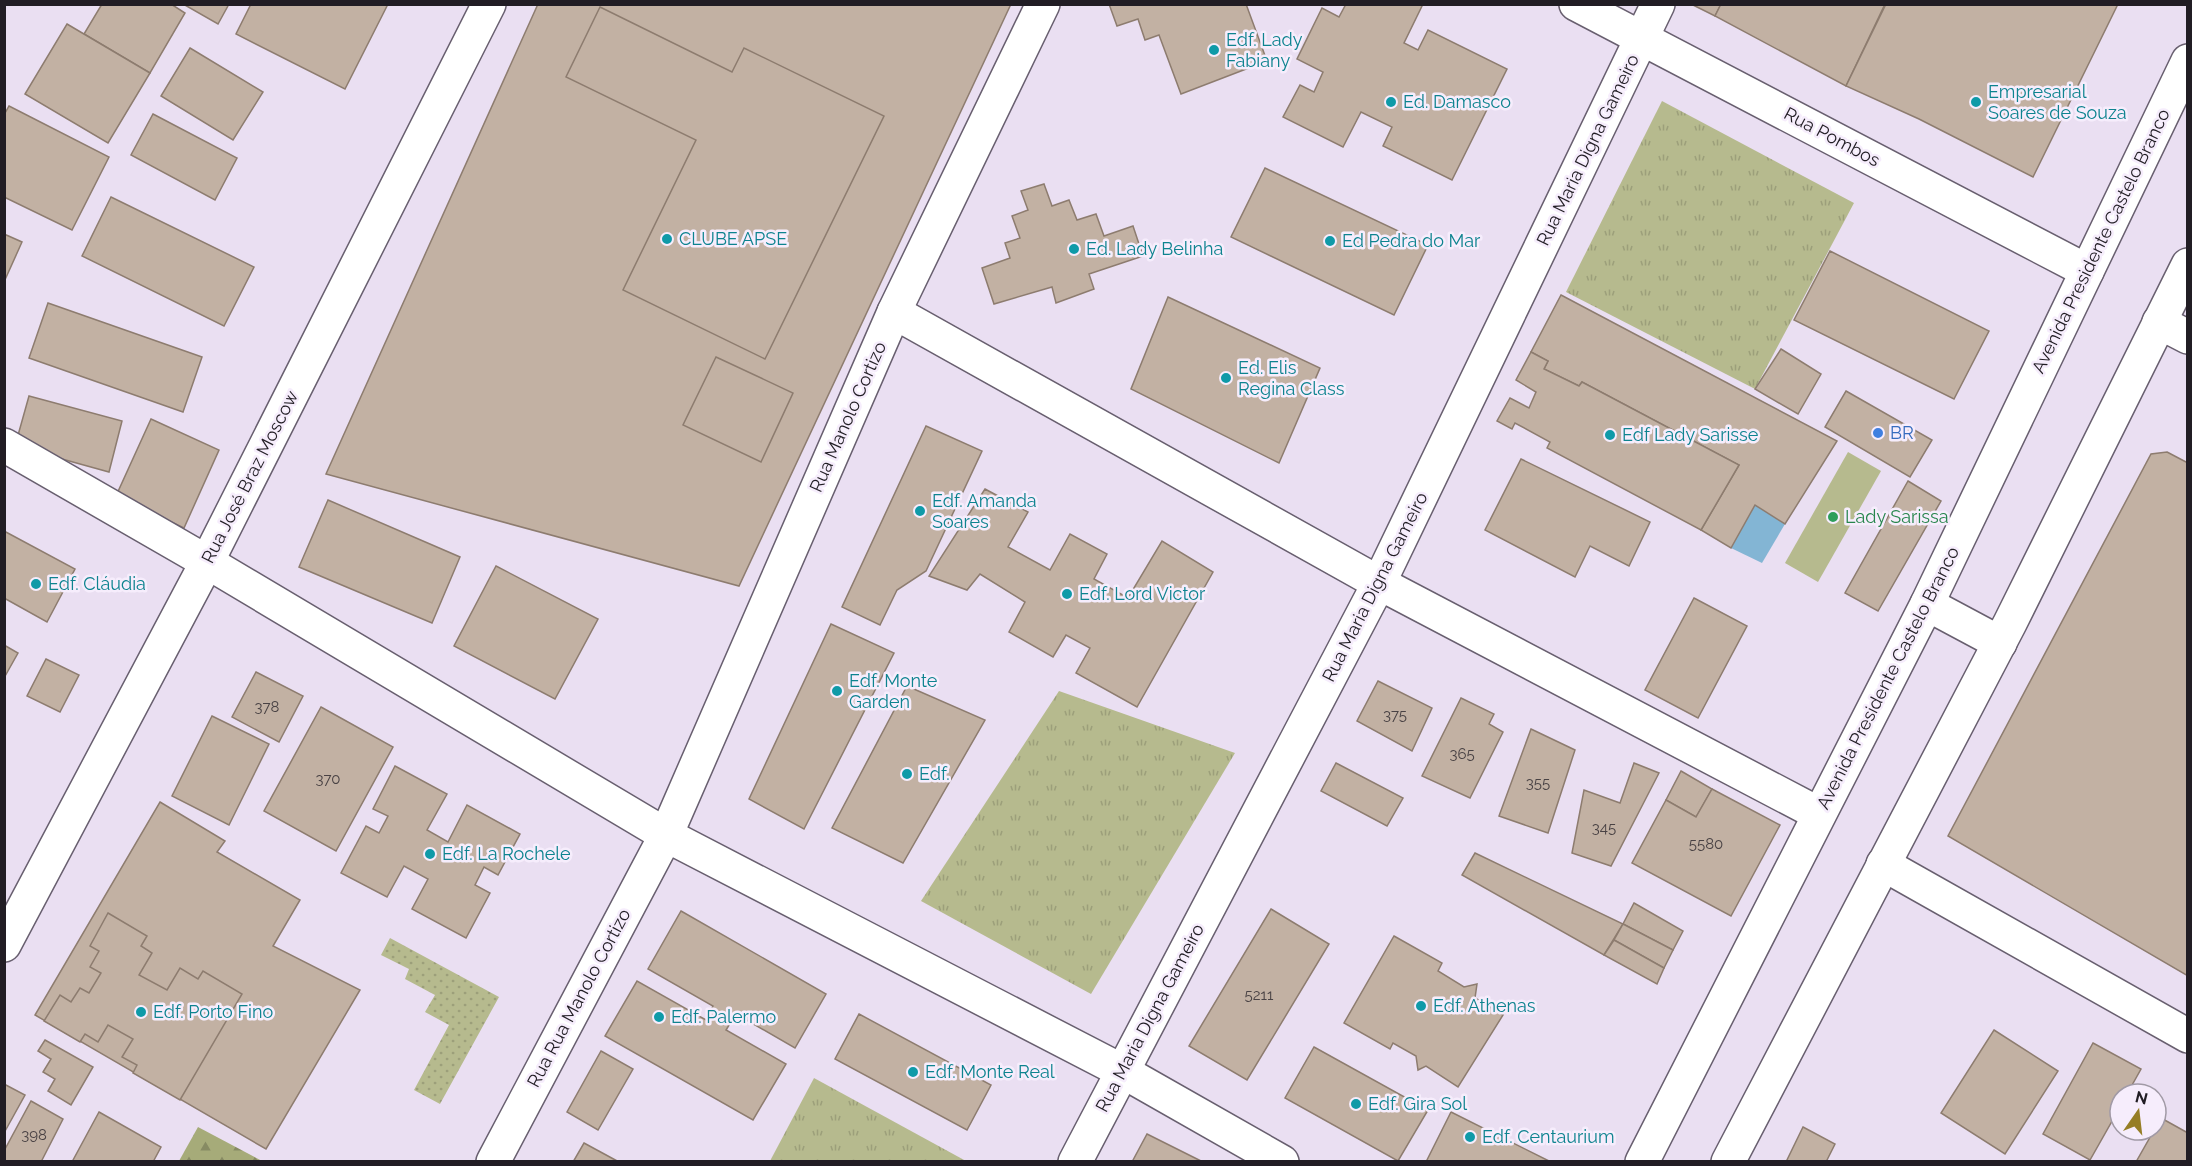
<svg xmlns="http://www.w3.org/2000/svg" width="2192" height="1166" viewBox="0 0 2192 1166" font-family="Raleway,sans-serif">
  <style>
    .grass { fill: url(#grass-tufts) }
    .forest { fill: url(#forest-firs) }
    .garden { fill: url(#garden-dots) }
    .pitch { fill: #b6ba8e }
    .water { fill: #83b5d4 }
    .building { fill: #c2b1a3; stroke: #8d7c6f; stroke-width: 1.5 }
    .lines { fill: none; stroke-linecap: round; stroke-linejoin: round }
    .minor-casing { stroke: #685f6f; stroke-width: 36 }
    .primary-casing { stroke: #685f6f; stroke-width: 36 }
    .minor { stroke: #fff; stroke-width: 33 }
    .primary { stroke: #fff; stroke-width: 33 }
    .culture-dot { fill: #0f9aa8; stroke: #f6edfc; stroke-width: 2 }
    .shop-dot { fill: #3f7fe0; stroke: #f6edfc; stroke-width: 2 }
    .leisure-dot { fill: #2e9e5b; stroke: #f6edfc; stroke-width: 2 }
    .labels { text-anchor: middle; stroke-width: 5; stroke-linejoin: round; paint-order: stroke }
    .number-label { font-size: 15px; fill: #494244 }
    .culture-label { font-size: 18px; fill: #0d838f; stroke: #f6edfc; text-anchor: start }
    .street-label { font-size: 18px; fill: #211d24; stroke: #f6edfc }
    .shop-label { font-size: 18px; fill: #366cbe; stroke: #f6edfc; text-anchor: start }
    .leisure-label { font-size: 18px; fill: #27864d; stroke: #f6edfc; text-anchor: start }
  </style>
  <defs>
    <pattern id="grass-tufts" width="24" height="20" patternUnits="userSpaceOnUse" patternTransform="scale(1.5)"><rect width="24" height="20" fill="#b6ba8e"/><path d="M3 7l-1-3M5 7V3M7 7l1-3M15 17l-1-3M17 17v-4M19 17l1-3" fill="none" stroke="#9c9f7a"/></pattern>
    <pattern id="forest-firs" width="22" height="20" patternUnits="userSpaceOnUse" patternTransform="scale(1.5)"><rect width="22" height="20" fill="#a6ab79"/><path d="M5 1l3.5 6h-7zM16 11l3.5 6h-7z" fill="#878b63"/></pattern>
    <pattern id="garden-dots" width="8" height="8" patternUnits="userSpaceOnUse" patternTransform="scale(1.5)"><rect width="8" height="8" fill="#b6ba8e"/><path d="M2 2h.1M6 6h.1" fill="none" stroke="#9c9f7a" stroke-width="1.8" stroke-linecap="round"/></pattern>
  </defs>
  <rect width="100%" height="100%" fill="#eadff2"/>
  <g class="grass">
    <polygon points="1662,101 1854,203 1755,389 1566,292"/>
    <polygon points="1059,691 1235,753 1091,994 921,901"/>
    <polygon points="814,1078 966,1161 770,1161"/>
  </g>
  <polygon class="forest" points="198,1127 262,1161 179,1161"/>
  <polygon class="garden" points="390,938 499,997 440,1104 414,1090 449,1025 425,1012 435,995 405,979 409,969 381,955"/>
  <polygon class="pitch" points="1848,452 1881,471 1818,582 1785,563"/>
  <polygon class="water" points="1755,505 1785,524 1762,563 1731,548"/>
  <g class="building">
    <polygon points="102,4 171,4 185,13 150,73 84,34"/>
    <polygon points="183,4 229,4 218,24"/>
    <polygon points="251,4 388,4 345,89 236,34"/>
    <polygon points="538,4 1011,4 739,586 326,474"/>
    <polygon points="1109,4 1246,4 1267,61 1181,94 1159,35 1145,40 1138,19 1117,26"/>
    <polygon points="1346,4 1423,4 1404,43 1418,50 1428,30 1507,69 1452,180 1383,146 1392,127 1361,112 1343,147 1283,117 1300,85 1314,92 1323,72 1297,59 1322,8 1339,17"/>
    <polygon points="1691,4 1721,4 1715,16"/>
    <polygon points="1721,4 1885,4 1846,86 1715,16"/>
    <polygon points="1886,4 2118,4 2033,177 1919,119 1846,86"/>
    <polygon points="600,7 732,72 744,48 884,116 765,359 623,290 696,140 566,77"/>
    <polygon points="67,24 150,73 108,143 25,94"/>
    <polygon points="190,48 263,92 233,140 161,96"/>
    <polygon points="9,106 109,157 72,230 4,197 4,115"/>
    <polygon points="153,114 237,158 215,200 131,155"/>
    <polygon points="1265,168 1428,245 1394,315 1231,237"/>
    <polygon points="1044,184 1052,206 1069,200 1077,220 1096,214 1104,236 1133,226 1143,256 1089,274 1094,289 1056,303 1052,287 994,304 982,268 1010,258 1005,243 1020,238 1012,216 1028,210 1021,191"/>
    <polygon points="111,197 254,267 224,326 82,256"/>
    <polygon points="4,234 22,242 4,282"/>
    <polygon points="1830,251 1989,331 1954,399 1794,320"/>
    <polygon points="1561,295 1837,441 1785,524 1755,505 1731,548 1701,530 1739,465 1582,382 1579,386 1544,369 1548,361 1531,352"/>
    <polygon points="1168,297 1320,368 1279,463 1131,389"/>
    <polygon points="48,303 202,357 183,412 29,358"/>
    <polygon points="1781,349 1821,374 1798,414 1755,389"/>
    <polygon points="1531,352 1548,361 1544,369 1579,386 1582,382 1739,465 1701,530 1547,448 1550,442 1515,423 1512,429 1497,421 1510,398 1529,408 1536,392 1516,380"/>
    <polygon points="716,357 793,393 761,462 683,425"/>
    <polygon points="1846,391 1932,440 1910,477 1825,427"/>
    <polygon points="29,396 122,421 109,472 15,446"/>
    <polygon points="151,419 219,450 184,528 116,496"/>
    <polygon points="926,426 982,451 926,571 897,590 880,625 842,607"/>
    <polygon points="2167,452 2188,463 2188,976 1948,836 2151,454"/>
    <polygon points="1521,459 1650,522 1629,566 1590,546 1575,577 1485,530"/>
    <polygon points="1908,481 1941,501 1878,611 1845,593"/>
    <polygon points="985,489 1028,512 1008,547 1050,570 1070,534 1107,554 1094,579 1128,598 1162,541 1213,572 1137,707 1076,673 1090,648 1066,635 1053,657 1009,632 1025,602 980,574 967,590 929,576"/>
    <polygon points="328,500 460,557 432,623 299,567"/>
    <polygon points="4,531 75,569 47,622 4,598"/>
    <polygon points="496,566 598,619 555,699 454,646"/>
    <polygon points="1694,598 1747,626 1698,718 1645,690"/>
    <polygon points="831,624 894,653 804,829 749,799"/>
    <polygon points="4,645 18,653 4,678"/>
    <polygon points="46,659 79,675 60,712 27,696"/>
    <polygon points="256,672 303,696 279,742 232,717"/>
    <polygon points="1378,681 1432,708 1412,751 1357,721"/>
    <polygon points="907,686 985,720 903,863 832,828"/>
    <polygon points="1461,698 1494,714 1489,724 1503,732 1470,798 1422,776"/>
    <polygon points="321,707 393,747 336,851 264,811"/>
    <polygon points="212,716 269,744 229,825 172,796"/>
    <polygon points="1531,729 1575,750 1548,833 1499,816"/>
    <polygon points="1336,763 1403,798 1387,826 1321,791"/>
    <polygon points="1634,763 1659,773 1611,866 1572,853 1584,790 1620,803"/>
    <polygon points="395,766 447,794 427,830 448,842 467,805 520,834 498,875 484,867 475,885 490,893 466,938 412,909 428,879 404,866 387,897 341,873 366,826 379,833 388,816 373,809"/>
    <polygon points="1681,771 1712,789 1696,817 1666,800"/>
    <polygon points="1712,789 1780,825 1731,916 1632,863 1666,800 1696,817"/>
    <polygon points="160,802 225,841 217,852 300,900 273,946 360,990 266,1149 35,1015"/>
    <polygon points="1475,853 1623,924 1604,955 1462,875"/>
    <polygon points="1634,903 1683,931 1673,950 1623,924"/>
    <polygon points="1271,909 1329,944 1247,1080 1189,1046"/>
    <polygon points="681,911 826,994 795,1048 736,1014 726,1030 786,1064 753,1120 605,1036 637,981 706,1020 713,1006 648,969"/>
    <polygon points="108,913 147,936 141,946 152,953 139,975 167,990 180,968 198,979 203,971 242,994 180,1100 133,1073 137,1065 122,1057 133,1039 108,1025 98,1042 85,1034 80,1042 44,1021 60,995 71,1002 80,988 89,993 101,973 90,967 99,951 90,946"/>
    <polygon points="1623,924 1673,950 1664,968 1614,940"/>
    <polygon points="1394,936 1442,963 1438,971 1464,987 1477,984 1475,998 1503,1015 1458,1087 1426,1066 1418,1070 1416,1056 1393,1043 1390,1049 1344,1023"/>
    <polygon points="1614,940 1664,968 1657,984 1604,955"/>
    <polygon points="859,1014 991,1085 967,1130 835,1059"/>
    <polygon points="1994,1030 2058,1071 2005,1154 1941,1113"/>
    <polygon points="45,1040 93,1067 71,1105 48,1091 55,1079 43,1072 51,1059 38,1051"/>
    <polygon points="2093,1043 2141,1069 2127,1094 2120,1094 2120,1107 2090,1160 2043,1134"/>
    <polygon points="1314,1047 1428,1110 1398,1161 1285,1098"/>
    <polygon points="601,1051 633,1069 598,1130 567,1112"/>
    <polygon points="4,1084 25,1095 4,1133"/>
    <polygon points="31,1101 63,1119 41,1162 4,1162 4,1151"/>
    <polygon points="99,1112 161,1147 153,1162 72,1162"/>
    <polygon points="1451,1112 1551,1162 1426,1162"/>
    <polygon points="2161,1118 2188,1133 2188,1162 2136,1162"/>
    <polygon points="1803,1127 1835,1144 1826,1162 1786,1162"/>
    <polygon points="1147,1134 1203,1162 1132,1162"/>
    <polygon points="584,1143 619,1162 573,1162"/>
  </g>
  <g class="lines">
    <g class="minor-casing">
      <g id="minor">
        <polyline points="1576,4 2087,271"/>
        <polyline points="894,312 1379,583 1819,814"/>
        <polyline points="2159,322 2188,337"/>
        <polyline points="4,445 207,562 666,835 1122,1071 1282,1162"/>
        <polyline points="1883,864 2188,1036"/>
        <polyline points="4,945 207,562 489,4"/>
        <polyline points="493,1162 666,835 894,312 1043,4"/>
        <polyline points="1075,1162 1379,583 1658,4"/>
      </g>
    </g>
    <g class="primary-casing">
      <g id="primary">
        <polyline points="1927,604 2000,643"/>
        <polyline points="1642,1162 1927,604 2188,61"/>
        <polyline points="1728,1162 2010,623 2188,265"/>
      </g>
    </g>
    <use href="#minor" class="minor"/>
    <use href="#primary" class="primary"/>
  </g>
  <g class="culture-dot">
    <circle cx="1214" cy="50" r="6"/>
    <circle cx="1391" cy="102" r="6"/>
    <circle cx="1976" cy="102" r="6"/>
    <circle cx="667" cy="239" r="6"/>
    <circle cx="1330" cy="241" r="6"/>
    <circle cx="1074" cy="249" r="6"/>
    <circle cx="1226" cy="378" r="6"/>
    <circle cx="1610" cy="435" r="6"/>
    <circle cx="920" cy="511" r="6"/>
    <circle cx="36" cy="584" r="6"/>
    <circle cx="1067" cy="594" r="6"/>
    <circle cx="837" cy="691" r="6"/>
    <circle cx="907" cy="774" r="6"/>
    <circle cx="430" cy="854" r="6"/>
    <circle cx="1421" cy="1006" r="6"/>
    <circle cx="141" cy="1012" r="6"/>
    <circle cx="659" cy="1017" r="6"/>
    <circle cx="913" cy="1072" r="6"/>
    <circle cx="1356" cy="1104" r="6"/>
    <circle cx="1470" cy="1137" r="6"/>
  </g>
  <circle class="shop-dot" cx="1878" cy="433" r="6"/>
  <circle class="leisure-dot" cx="1833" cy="517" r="6"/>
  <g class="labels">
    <g class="number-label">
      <text x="267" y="712">378</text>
      <text x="1395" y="720">375</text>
      <text x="1462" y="759">365</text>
      <text x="328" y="784">370</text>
      <text x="1538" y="788">355</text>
      <text x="1604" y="833">345</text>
      <text x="1706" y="849">5580</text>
      <text x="1259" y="1000">5211</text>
      <text x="34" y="1140">398</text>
    </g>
    <g class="culture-label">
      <text x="1226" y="46">Edf. Lady<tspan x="1226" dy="21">Fabiany</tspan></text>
      <text x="1988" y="98">Empresarial<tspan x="1988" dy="21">Soares de Souza</tspan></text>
      <text x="1403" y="108">Ed. Damasco</text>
      <text x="679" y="245">CLUBE APSE</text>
      <text x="1342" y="247">Ed Pedra do Mar</text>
      <text x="1086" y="255">Ed. Lady Belinha</text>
      <text x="1238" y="374">Ed. Elis<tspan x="1238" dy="21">Regina Class</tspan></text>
      <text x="1622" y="441">Edf Lady Sarisse</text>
      <text x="932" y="507">Edf. Amanda<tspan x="932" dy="21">Soares</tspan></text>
      <text x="48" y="590">Edf. Cláudia</text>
      <text x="1079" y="600">Edf. Lord Victor</text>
      <text x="849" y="687">Edf. Monte<tspan x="849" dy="21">Garden</tspan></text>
      <text x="919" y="780">Edf.</text>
      <text x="442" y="860">Edf. La Rochele</text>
      <text x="1433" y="1012">Edf. Athenas</text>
      <text x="153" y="1018">Edf. Porto Fino</text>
      <text x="671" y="1023">Edf. Palermo</text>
      <text x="925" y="1078">Edf. Monte Real</text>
      <text x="1368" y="1110">Edf. Gira Sol</text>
      <text x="1482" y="1143">Edf. Centaurium</text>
    </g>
    <g class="street-label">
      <text transform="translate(1832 137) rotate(28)" y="6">Rua Pombos</text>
      <text transform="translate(1588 150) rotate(-64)" y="6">Rua Maria Digna Gameiro</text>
      <text transform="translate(2101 241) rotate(-64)" y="6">Avenida Presidente Castelo Branco</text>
      <text transform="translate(848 417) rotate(-66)" y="6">Rua Manolo Cortizo</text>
      <text transform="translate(250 477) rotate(-63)" y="6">Rua José Braz Moscow</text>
      <text transform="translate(1375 587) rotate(-63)" y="6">Rua Maria Digna Gameiro</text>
      <text transform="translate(1888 678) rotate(-63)" y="6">Avenida Presidente Castelo Branco</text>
      <text transform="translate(579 998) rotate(-62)" y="6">Rua Rua Manolo Cortizo</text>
      <text transform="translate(1150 1018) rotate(-62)" y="6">Rua Maria Digna Gameiro</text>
    </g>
    <g class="shop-label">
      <text x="1890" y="439">BR</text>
    </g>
    <g class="leisure-label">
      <text x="1845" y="523">Lady Sarissa</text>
    </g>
  </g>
  <rect width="2192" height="1166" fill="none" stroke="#211d24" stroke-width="12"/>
  <g transform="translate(2138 1112) rotate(14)"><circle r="28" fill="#f6edfc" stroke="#a19aa6" stroke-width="1.5"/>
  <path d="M0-4.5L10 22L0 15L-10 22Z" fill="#967e26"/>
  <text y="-9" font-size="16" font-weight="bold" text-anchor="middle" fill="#211d24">N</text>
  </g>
</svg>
